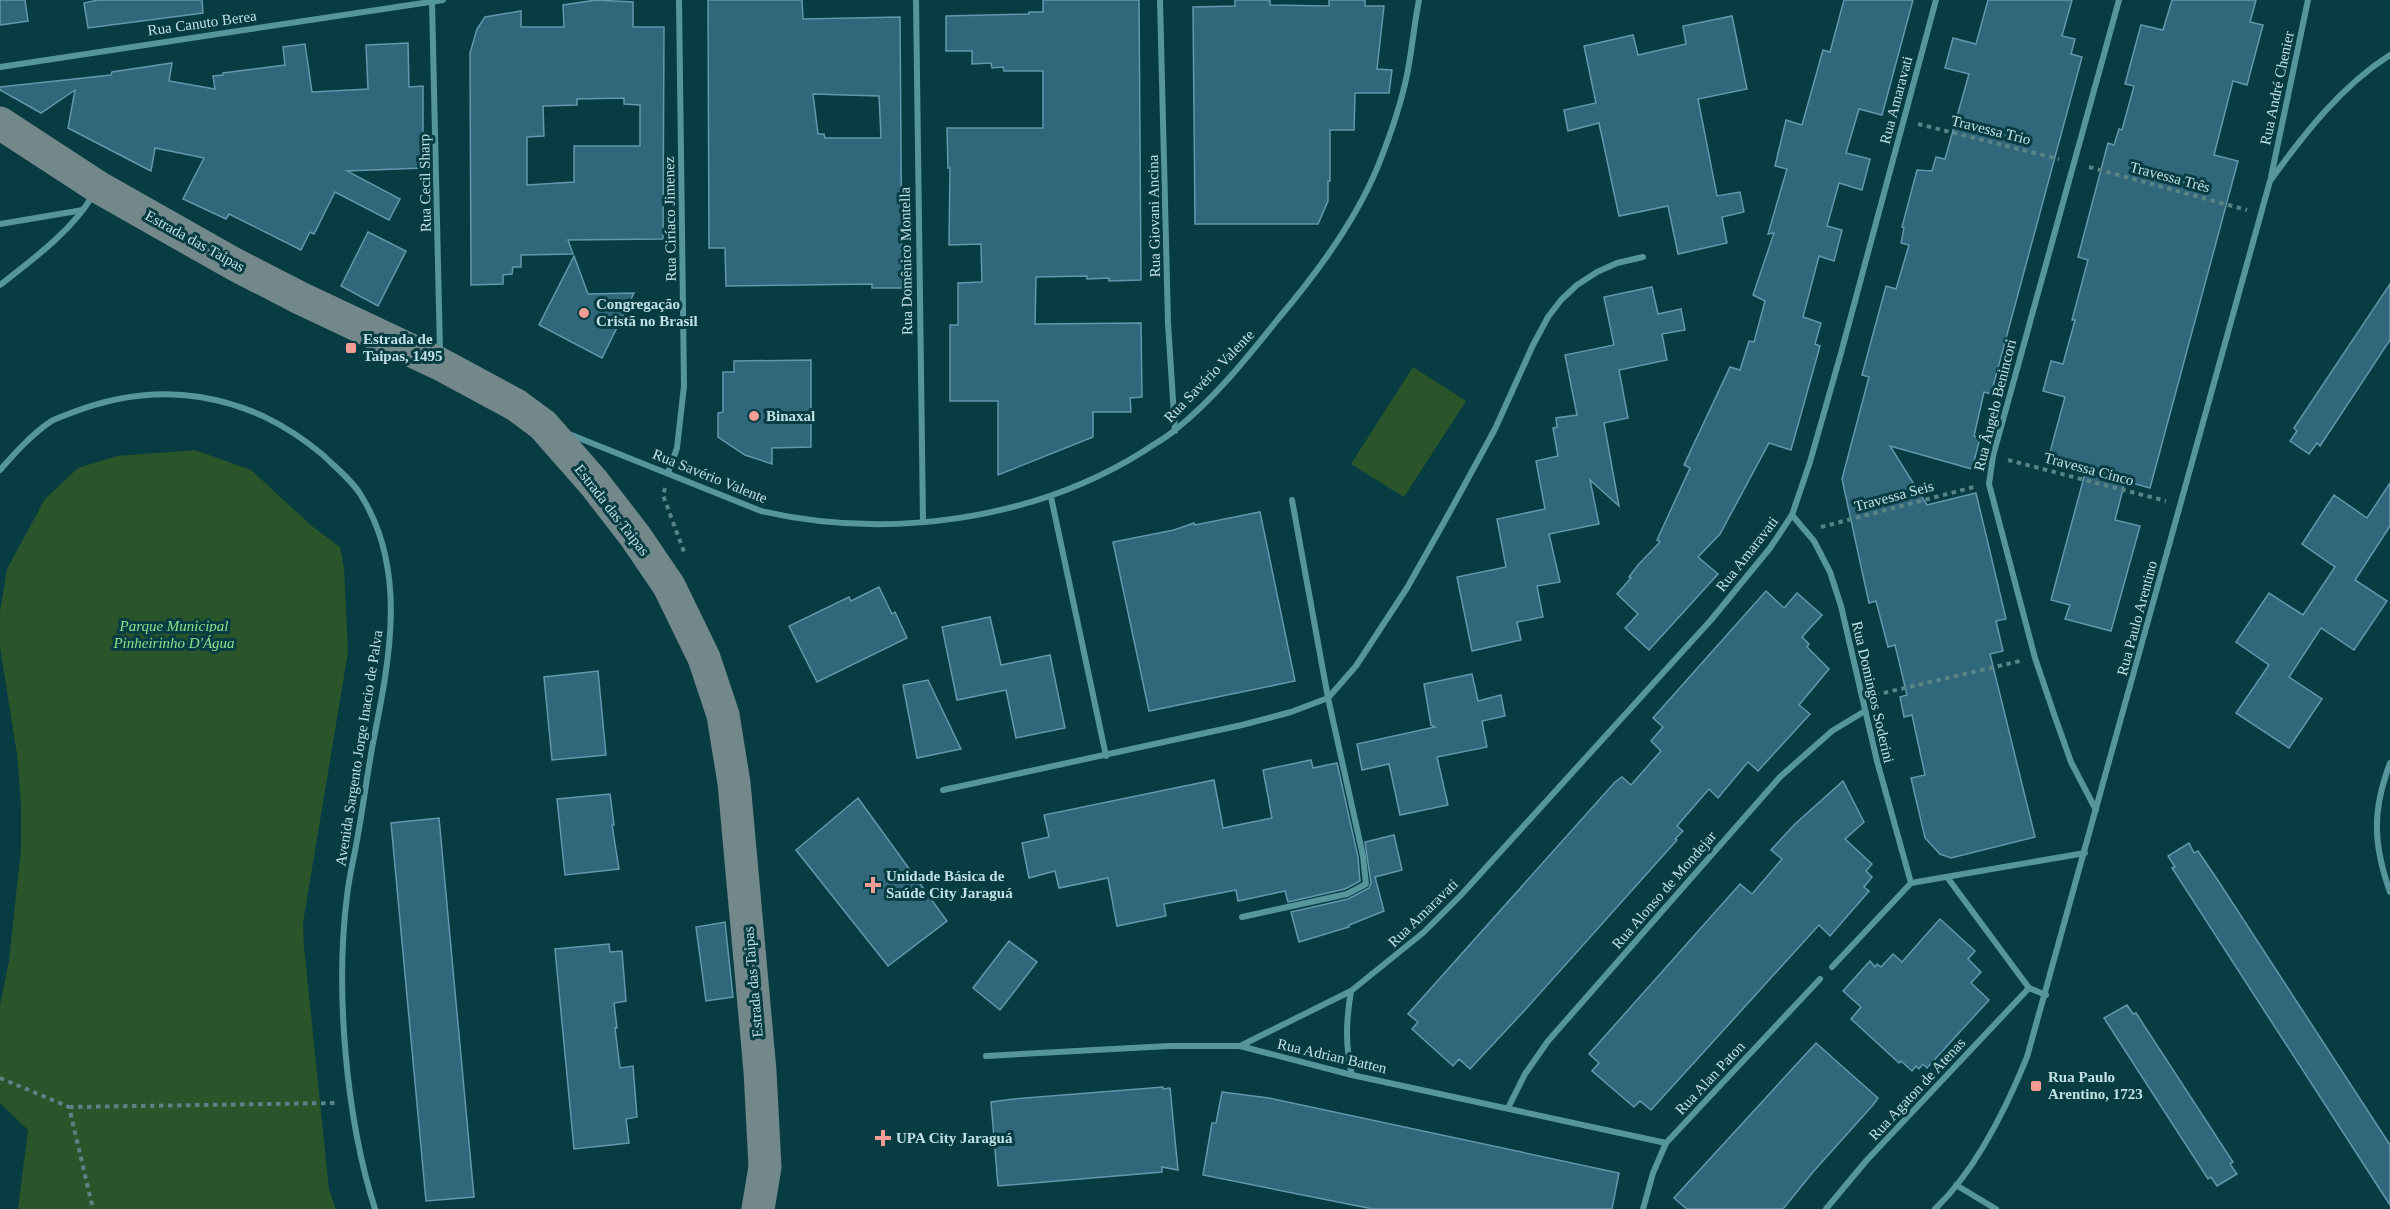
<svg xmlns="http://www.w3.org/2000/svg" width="2390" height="1209" viewBox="0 0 2390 1209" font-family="'Times New Roman',serif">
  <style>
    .green { fill: #2a552a }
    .building { fill: #30677b; stroke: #6198ad; stroke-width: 1.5; fill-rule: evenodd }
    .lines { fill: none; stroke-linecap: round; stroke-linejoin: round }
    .path { stroke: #588488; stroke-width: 4; stroke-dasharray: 4.5 4.5; stroke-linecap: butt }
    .street { stroke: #56959c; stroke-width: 6 }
    .secondary { stroke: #73888b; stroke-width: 33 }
    .poi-dot { fill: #f59c95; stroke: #073d42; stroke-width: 2 }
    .labels { text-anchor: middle; stroke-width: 6; stroke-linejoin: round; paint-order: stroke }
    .street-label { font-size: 15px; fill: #c1e0e3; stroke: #073d42 }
    .poi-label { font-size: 15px; font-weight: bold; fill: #c1e0e3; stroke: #073d42; text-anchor: start }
    .park-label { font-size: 15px; font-style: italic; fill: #89e089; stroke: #073d42 }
  </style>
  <rect width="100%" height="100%" fill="#073d42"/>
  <g class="green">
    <polygon points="1413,367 1466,401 1404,497 1351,464"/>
    <polygon points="195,450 251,470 313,527 340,547 344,568 348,652 303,923 304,947 329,1190 336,1209 18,1209 28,1130 0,1103 0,1005 9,961 21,850 21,803 17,754 0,647 0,612 7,569 45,499 78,468 117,456"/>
  </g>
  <g class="building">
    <polygon points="0,0 25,0 28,21 0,25"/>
    <polygon points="98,0 202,0 203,13 88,28 84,3"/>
    <path d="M596,0L633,2V27H664L663,239L568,240L573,254L521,255V267H513L512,274L503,275V284L471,285L470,53L477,29L485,17L521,11V27H564L563,5ZM624,98V104L640,105V146H574V182L527,185V137L544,136L543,106L577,105V99Z"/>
    <path d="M708,0H802L803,19L900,17L902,288H872V284L726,286L725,248H709ZM813,94L879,96L881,138H825L824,134H818Z"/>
    <polygon points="1043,0 1139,0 1141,280 1109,281 1109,278 1087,279 1087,276 1036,277 1035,324 1141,323 1142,397 1130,398 1131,412 1093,412 1093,437 998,475 998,401 950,401 950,325 958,325 958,283 982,282 981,244 949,245 950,168 948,168 947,128 1043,128 1043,71 1004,71 1003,67 992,68 991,63 972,64 972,51 946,51 946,16 1029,14 1029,12 1043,12"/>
    <polygon points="1235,0 1270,0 1270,5 1329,6 1329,0 1365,0 1365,6 1384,6 1377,69 1392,70 1389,93 1355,93 1354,130 1330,130 1330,181 1328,181 1328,201 1318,224 1195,224 1193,7 1235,6"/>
    <polygon points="1844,0 1913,0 1882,115 1859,109 1846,153 1870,159 1862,190 1839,183 1827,226 1842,230 1834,261 1819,256 1803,317 1821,323 1815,344 1820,346 1791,450 1769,443 1720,534 1698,557 1718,574 1649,650 1625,628 1638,614 1617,594 1631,578 1629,577 1638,565 1660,542 1657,540 1690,468 1684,465 1730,367 1740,370 1749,341 1754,342 1765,301 1753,295 1774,233 1768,234 1787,169 1775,166 1786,120 1802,125 1823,50 1830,52"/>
    <polygon points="1988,0 2072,0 2062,36 2075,39 2071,54 2082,57 1991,394 1984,392 1974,436 1980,438 1972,469 1890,446 1927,505 1976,493 2006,619 1996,621 2003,651 1990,654 2035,837 1951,858 1940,854 1925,838 1911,778 1925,775 1912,715 1904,717 1900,697 1907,695 1895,645 1888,647 1876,601 1869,603 1842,479 1869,377 1862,375 1886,286 1896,289 1909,245 1901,243 1904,228 1902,227 1917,170 1932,171 1936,157 1945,159 1969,74 1945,68 1953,38 1976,44"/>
    <polygon points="2172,0 2256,0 2250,22 2263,25 2247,85 2233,81 2214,155 2238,161 2150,488 2125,481 2115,520 2140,526 2111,631 2065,619 2070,605 2051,600 2087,466 2049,456 2065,397 2043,391 2051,361 2063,364 2075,320 2072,320 2088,260 2078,257 2108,143 2114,145 2119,129 2122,130 2134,86 2125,84 2141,25 2163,30"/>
    <polygon points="1732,16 1747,89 1698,99 1717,196 1740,192 1744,212 1722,217 1727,243 1678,254 1668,206 1619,216 1599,123 1568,131 1564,110 1596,103 1584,46 1633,35 1638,55 1686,44 1683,26"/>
    <polygon points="408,43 409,87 423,86 423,168 347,171 400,199 389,220 335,192 314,234 310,232 301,250 229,214 226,219 183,199 204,158 155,148 151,171 68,128 75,90 41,113 0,90 0,87 111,75 112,72 172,63 169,81 215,89 213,76 223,75 223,73 285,65 283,47 305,44 312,92 368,89 366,45"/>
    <polygon points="368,232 406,251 378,306 341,286"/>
    <polygon points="574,256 588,294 634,293 602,358 539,325"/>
    <polygon points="2390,284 2390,340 2320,446 2317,443 2309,454 2290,441 2297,431 2294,428"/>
    <polygon points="1652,287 1658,314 1681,309 1685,330 1662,334 1667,360 1619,370 1628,418 1604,423 1619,506 1590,480 1599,524 1549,534 1560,582 1537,586 1543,617 1517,622 1521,640 1472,651 1457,577 1506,567 1497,519 1545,509 1536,461 1558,456 1553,428 1557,427 1556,418 1577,415 1565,355 1614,345 1604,297"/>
    <polygon points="811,360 811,447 772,448 772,464 745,455 718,437 718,413 723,412 723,372 734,372 734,361"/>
    <polygon points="2390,483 2390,526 2355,580 2387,601 2354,650 2321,628 2289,677 2322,699 2289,748 2236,713 2269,665 2236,642 2269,593 2303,615 2335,567 2302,544 2334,495 2367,518"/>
    <polygon points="1260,512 1295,681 1149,711 1113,542 1174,530 1194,523 1195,525"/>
    <polygon points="879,587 892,614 895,612 907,638 817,682 789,626 849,597 851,601"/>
    <polygon points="1766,591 1784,608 1797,593 1822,615 1802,637 1809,644 1807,647 1829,669 1799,705 1810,714 1758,771 1748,762 1718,798 1709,789 1677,826 1683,831 1675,839 1677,840 1524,1011 1470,1069 1459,1059 1453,1066 1412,1029 1418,1022 1408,1014 1615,782 1622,777 1631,785 1661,751 1651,741 1663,727 1653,718"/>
    <polygon points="990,617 1001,665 1050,655 1065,728 1016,738 1006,690 957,700 942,627"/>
    <polygon points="598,671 606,755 552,760 544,677"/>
    <polygon points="1472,674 1478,701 1501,695 1505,716 1482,721 1487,747 1437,757 1448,805 1400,815 1389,764 1362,770 1357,744 1435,727 1431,725 1424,684"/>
    <polygon points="928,680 961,749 917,758 903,685"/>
    <polygon points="1311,760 1313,768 1337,763 1358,857 1360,881 1345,889 1288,902 1285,891 1238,901 1236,890 1164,904 1166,916 1117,926 1108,878 1059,888 1055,871 1029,878 1022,843 1049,837 1044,815 1214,780 1223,828 1272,818 1263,770"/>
    <polygon points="1843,781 1864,822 1845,839 1872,864 1866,871 1872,877 1864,887 1869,891 1830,936 1819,925 1651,1110 1640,1101 1634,1107 1592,1071 1599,1063 1589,1054 1740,884 1752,894 1782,859 1771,850 1795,824"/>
    <polygon points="610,794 614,825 612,825 619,869 565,875 557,799"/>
    <polygon points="858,798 947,921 888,966 796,850"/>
    <polygon points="439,818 474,1197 426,1201 391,823"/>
    <polygon points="1394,835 1402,870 1375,877 1384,911 1349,925 1349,927 1299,942 1291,912 1348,899 1369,888 1371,883 1365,842"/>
    <polygon points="2189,843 2194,853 2198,851 2217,879 2390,1145 2390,1205 2172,868 2175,867 2168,856"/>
    <polygon points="1940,919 1975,951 1968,959 1981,972 1971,983 1989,1000 1927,1068 1923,1064 1919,1069 1916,1066 1912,1071 1901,1061 1899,1063 1851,1019 1861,1007 1843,991 1870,961 1875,967 1877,964 1881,967 1893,954 1902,962"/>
    <polygon points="725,922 733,997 706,1001 696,927"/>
    <polygon points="1009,941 1037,962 1000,1010 973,988"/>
    <polygon points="609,944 610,952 622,951 626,1001 614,1003 617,1028 615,1028 620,1068 633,1066 637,1117 626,1119 629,1143 574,1149 555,949"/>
    <polygon points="2127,1005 2133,1014 2136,1013 2233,1162 2230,1164 2237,1174 2217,1186 2211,1177 2208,1179 2104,1018"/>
    <polygon points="1816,1043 1878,1098 1873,1105 1813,1172 1783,1209 1687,1209 1674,1198"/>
    <polygon points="1163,1087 1163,1089 1170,1088 1178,1170 1162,1167 1162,1172 998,1186 991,1102 1014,1099"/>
    <polygon points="1222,1092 1269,1098 1619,1173 1612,1209 1373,1209 1203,1175 1212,1123 1216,1123"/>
  </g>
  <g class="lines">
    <g class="path">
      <polyline points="1918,124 2059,159"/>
      <polyline points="2089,167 2247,210"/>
      <polyline points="2008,460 2166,501"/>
      <polyline points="665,488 663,495 684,552"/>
      <polyline points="1821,527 1974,487"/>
      <polyline points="1875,695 2020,661"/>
      <polyline points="0,1078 69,1107 93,1209"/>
      <polyline points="69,1107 336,1103"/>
    </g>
    <g class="street">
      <polyline points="916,0 923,521"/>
      <polyline points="1160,0 1168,323 1175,431"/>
      <polyline points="432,2 440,352"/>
      <polyline points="0,67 443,0"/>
      <polyline points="2271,177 2308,0"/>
      <polyline points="0,224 83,210"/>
      <path d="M0,285C33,259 71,232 93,195"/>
      <path d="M569,434L761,511C887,540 1033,521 1144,451C1154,444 1166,438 1175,430C1214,399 1247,358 1278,319C1318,272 1358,218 1380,161C1391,133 1401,104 1407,75C1412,50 1414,25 1419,0"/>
      <path d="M0,470C15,453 31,435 50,422C56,418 64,416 71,413C112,397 156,390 200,397C248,405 286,424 323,455C336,468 353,481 362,497C408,572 389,662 373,743C367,775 363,808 357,840C354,858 349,877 347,896C335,991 346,1118 375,1209"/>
      <polyline points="668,473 677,448 684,386 679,0"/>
      <polyline points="1051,497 1106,756"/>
      <polyline points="1792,515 1814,541 1830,572 1841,606 1877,761 1911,883"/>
      <path d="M2390,763C2372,811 2373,844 2390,892"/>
      <polyline points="943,790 1242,725 1291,712 1328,698 1356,666 1407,588 1447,517 1495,429 1533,345 1548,317 1561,300 1577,285 1597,272 1617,263 1643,257"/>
      <polyline points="2096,810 2071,762 2055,717 2035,658 1989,484 1993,456 2119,0"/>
      <polyline points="1947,877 2029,988"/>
      <polyline points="1242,917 1347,894 1366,884 1363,856 1328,698 1292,500"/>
      <polyline points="1832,967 1911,883 2085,853"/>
      <path d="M1351,991C1346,1021 1345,1045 1352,1075"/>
      <polyline points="1240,1046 1351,991 1424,932 1461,895 1711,620 1770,548 1792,515 1810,462 1841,353 1936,0"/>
      <polyline points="986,1056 1169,1046 1240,1046 1352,1075 1666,1143"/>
      <polyline points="1508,1108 1525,1074 1548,1041 1780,777 1832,731 1865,711"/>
      <polyline points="1956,1185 1996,1209"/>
      <polyline points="1643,1209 1653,1173 1666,1143 1820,979"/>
      <polyline points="1826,1209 1866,1161 2029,988 2046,995"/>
      <path d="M1935,1209C1976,1170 2006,1109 2027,1057L2270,181C2304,134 2341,86 2390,55"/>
    </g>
    <polyline class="secondary" points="0,123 98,187 234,264 300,298 440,364 516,405 543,425 594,483 635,536 669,586 704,658 723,715 734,783 760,1071 765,1167 758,1209"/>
  </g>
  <g class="poi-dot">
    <circle cx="584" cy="313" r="6"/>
    <rect x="345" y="342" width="12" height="12" rx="3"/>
    <circle cx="754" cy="416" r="6"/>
    <path d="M870 876h6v6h6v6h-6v6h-6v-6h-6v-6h6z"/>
    <rect x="2030" y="1080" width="12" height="12" rx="3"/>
    <path d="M880 1129h6v6h6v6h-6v6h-6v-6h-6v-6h6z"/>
  </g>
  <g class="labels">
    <g class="street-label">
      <text transform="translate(202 23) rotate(-8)" y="5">Rua Canuto Berea</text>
      <text transform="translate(2277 88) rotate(-78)" y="5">Rua André Chenier</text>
      <text transform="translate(1896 100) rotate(-75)" y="5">Rua Amaravati</text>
      <text transform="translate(1991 130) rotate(14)" y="5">Travessa Trio</text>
      <text transform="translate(2170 177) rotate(15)" y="5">Travessa Três</text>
      <text transform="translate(425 183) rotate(-91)" y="5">Rua Cecil Sharp</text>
      <text transform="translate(1154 216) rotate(-91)" y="5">Rua Giovani Ancina</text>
      <text transform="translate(670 219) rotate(-91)" y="5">Rua Ciríaco Jimenez</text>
      <text transform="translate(195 241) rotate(29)" y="5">Estrada das Taipas</text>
      <text transform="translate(906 261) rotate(-91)" y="5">Rua Domênico Montella</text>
      <text transform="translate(1209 376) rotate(-46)" y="5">Rua Savério Valente</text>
      <text transform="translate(1995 405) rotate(-76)" y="5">Rua Ângelo Benincori</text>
      <text transform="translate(2089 469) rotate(15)" y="5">Travessa Cinco</text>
      <text transform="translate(710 476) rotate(22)" y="5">Rua Savério Valente</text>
      <text transform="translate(1894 496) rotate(-15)" y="5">Travessa Seis</text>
      <text transform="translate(612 510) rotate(52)" y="5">Estrada das Taipas</text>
      <text transform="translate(1747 554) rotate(-52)" y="5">Rua Amaravati</text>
      <text transform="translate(2137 618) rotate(-75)" y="5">Rua Paulo Arentino</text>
      <text transform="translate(1873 692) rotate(77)" y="5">Rua Domingos Soderini</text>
      <text transform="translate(359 748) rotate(-81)" y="5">Avenida Sargento Jorge Inacio de Palva</text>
      <text transform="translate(1664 890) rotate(-49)" y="5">Rua Alonso de Mondejar</text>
      <text transform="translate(1423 913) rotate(-44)" y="5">Rua Amaravati</text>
      <text transform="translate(753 982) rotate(-95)" y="5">Estrada das Taipas</text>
      <text transform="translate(1332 1056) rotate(13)" y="5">Rua Adrian Batten</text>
      <text transform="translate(1710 1078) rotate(-47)" y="5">Rua Alan Paton</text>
      <text transform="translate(1917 1089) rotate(-47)" y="5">Rua Agaton de Atenas</text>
    </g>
    <g class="poi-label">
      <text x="596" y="309">Congregação<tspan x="596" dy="17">Cristã no Brasil</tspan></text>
      <text x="363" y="344">Estrada de<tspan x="363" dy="17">Taipas, 1495</tspan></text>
      <text x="766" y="421">Binaxal</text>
      <text x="886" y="881">Unidade Básica de<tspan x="886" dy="17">Saúde City Jaraguá</tspan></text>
      <text x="2048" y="1082">Rua Paulo<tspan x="2048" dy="17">Arentino, 1723</tspan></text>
      <text x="896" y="1143">UPA City Jaraguá</text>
    </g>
    <g class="park-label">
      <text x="174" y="631">Parque Municipal<tspan x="174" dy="17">Pinheirinho D'Água</tspan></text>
    </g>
  </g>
</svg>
